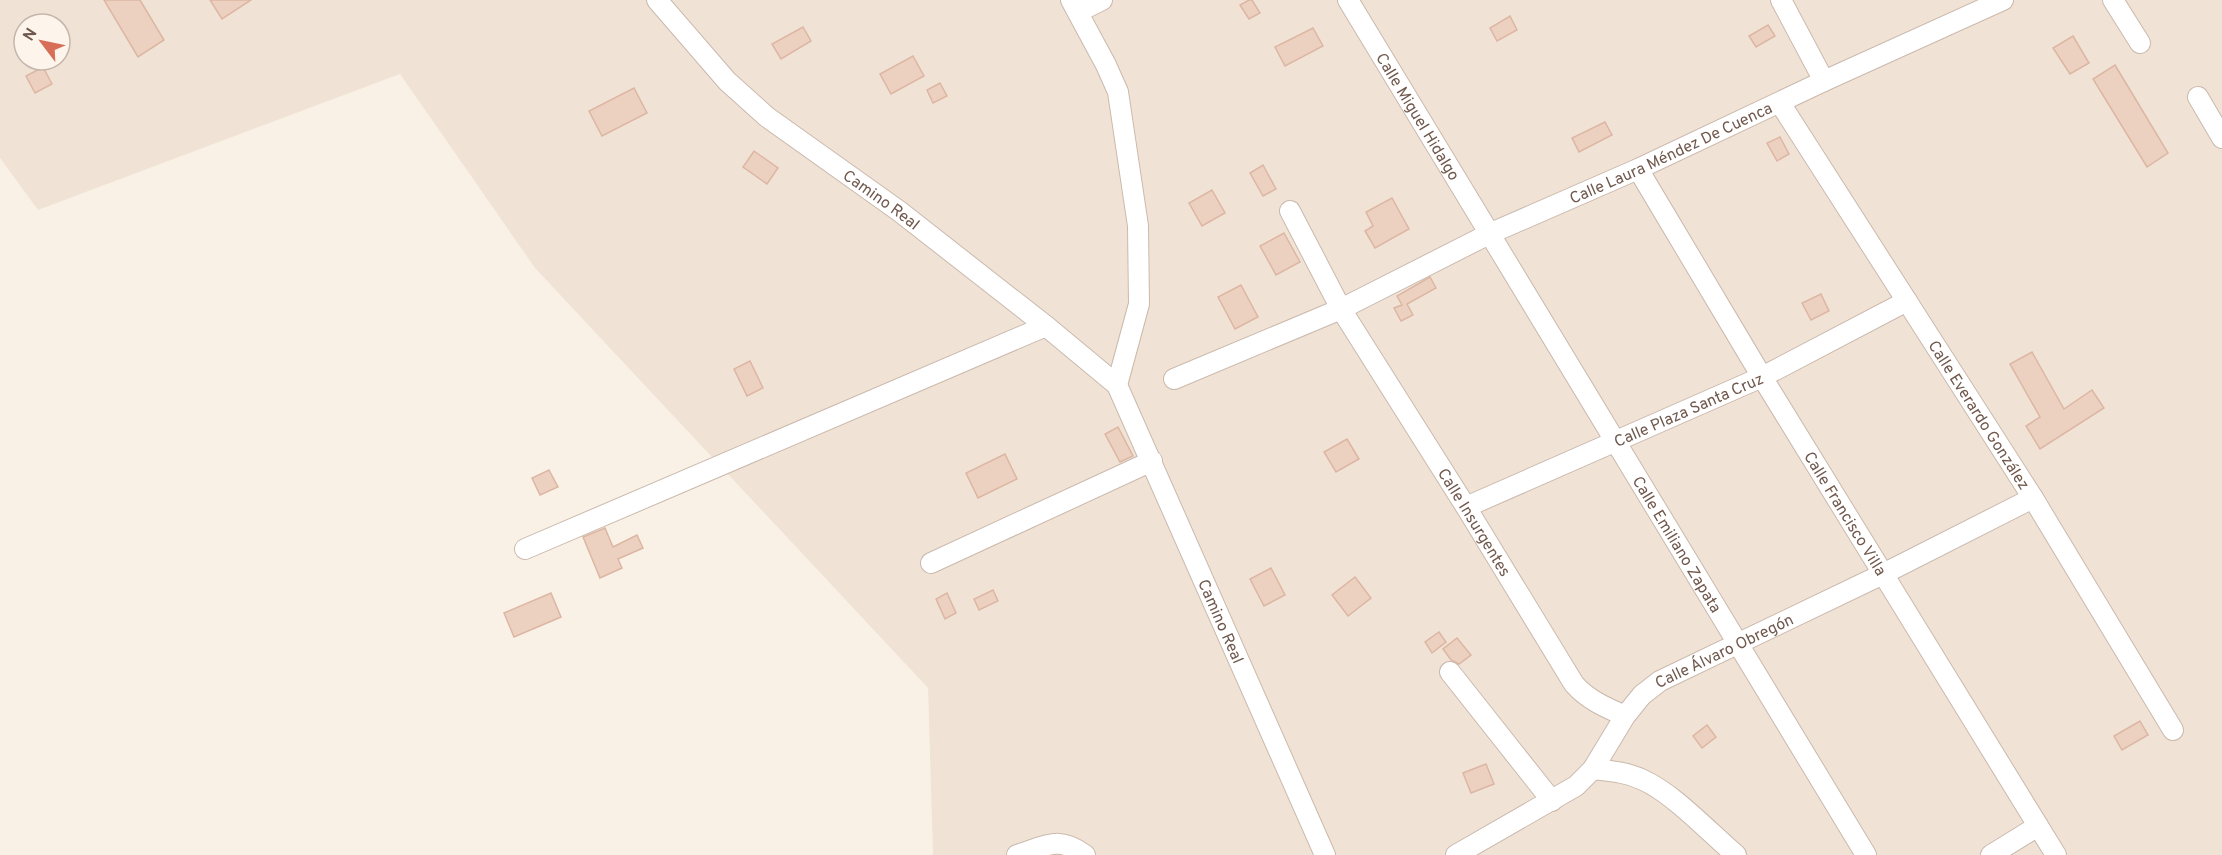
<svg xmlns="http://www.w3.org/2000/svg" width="2222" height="855" viewBox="0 0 2222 855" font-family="Overpass,sans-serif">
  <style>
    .residential { fill: #f0e3d5; fill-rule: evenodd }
    .building { fill: #ecd0c0; stroke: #ddb6a3; stroke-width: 1.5 }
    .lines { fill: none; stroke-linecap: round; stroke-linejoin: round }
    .minor-casing { stroke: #cab9ad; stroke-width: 22 }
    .minor { stroke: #fff; stroke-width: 20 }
    .labels { text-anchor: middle; stroke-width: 5; stroke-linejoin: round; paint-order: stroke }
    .street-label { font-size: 16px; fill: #70584d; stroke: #fdf5ec }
  </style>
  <rect width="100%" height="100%" fill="#faf1e6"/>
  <path class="residential" d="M0,0H2222V855H933L928,688L535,268L400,74L38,210L0,158ZM24,24H60V60H24Z"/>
  <g class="building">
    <polygon points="104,0 140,0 164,40 138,57"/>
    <polygon points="210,0 251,0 222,19"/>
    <polygon points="1249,0 1252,0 1260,13 1249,19 1240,5"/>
    <polygon points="1510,16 1517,30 1497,41 1490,28"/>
    <polygon points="1768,25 1775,36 1756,47 1749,36"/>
    <polygon points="803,27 811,41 781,59 772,44"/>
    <polygon points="1313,28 1323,46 1285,66 1275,47"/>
    <polygon points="2073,36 2089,63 2070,74 2053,48"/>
    <polygon points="913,56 924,76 891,94 880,74"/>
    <polygon points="2115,65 2168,153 2147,167 2093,79"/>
    <polygon points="43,67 52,84 35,93 26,76"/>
    <polygon points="940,83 947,96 933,103 927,90"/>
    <polygon points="634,88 647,113 602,136 589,111"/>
    <polygon points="1605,122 1612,135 1579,152 1572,138"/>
    <polygon points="1780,137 1789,154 1777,161 1767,143"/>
    <polygon points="754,151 778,168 767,184 743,167"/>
    <polygon points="1263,165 1276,189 1263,196 1250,173"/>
    <polygon points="1212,190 1225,213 1202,226 1189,203"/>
    <polygon points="1392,198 1409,229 1375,248 1365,231 1373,226 1366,212"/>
    <polygon points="1284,233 1300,262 1276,275 1260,246"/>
    <polygon points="1430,277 1436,288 1407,304 1413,315 1401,321 1394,308 1402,305 1397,296"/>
    <polygon points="1241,285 1258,317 1235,329 1218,297"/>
    <polygon points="1821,294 1829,311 1811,320 1802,303"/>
    <polygon points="2032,352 2064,409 2092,390 2104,408 2040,449 2026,426 2040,417 2010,364"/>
    <polygon points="750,361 763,388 747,396 734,369"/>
    <polygon points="1118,427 1133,456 1120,462 1105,434"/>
    <polygon points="1347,439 1359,459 1336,472 1324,452"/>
    <polygon points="1005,454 1017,479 978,498 966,473"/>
    <polygon points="549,470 558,487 540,495 532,478"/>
    <polygon points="605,528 613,547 637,535 643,548 618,559 622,568 600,578 583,537"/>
    <polygon points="1271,568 1285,595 1264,606 1250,579"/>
    <polygon points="1355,577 1371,598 1348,616 1332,595"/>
    <polygon points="993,590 998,601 979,610 974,599"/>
    <polygon points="551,593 561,617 514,637 504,613"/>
    <polygon points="947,593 956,613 945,619 936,599"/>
    <polygon points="1439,632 1446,642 1432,653 1425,642"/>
    <polygon points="1457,638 1471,655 1459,664 1451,660 1443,649"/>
    <polygon points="2140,721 2148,735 2122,750 2114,736"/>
    <polygon points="1707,725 1716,737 1702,748 1693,736"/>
    <polygon points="1486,764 1494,784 1471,793 1463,773"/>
  </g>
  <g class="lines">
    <g class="minor-casing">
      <g id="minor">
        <path id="s1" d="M657,0L727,81L767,117L899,211L1046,326L1117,385L1325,855"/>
        <polyline points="1071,0 1106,65 1118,92 1138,226 1139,304 1117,385"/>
        <path id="s2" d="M1348,0L1866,855"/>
        <polyline points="1781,0 1824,81"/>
        <polyline points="2113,0 2140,43"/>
        <polyline points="1078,12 1102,0"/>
        <polyline points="2198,97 2222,138"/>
        <path id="s3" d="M1780,103L2033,498L2173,730"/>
        <path id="s4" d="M1638,169L1762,377L2056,855"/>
        <path id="s5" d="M1290,211L1341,309L1466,507L1574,684C1588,700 1605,707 1625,716"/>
        <path id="s6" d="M1174,379L1341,309L1489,234L1638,169L1824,81L2003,0"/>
        <path id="s7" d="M1466,507L1762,377L1907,301"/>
        <polyline points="525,549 1046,326"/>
        <polyline points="931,563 1152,461"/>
        <polyline points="1450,672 1552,801"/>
        <path d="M1593,769C1610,771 1627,772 1643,780C1673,793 1710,833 1736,855"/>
        <path d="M1017,855C1046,846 1058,835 1085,855"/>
        <path id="s8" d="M1456,855L1576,786L1593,769L1625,716L1642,695L1660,681L1883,574L2033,498"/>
        <polyline points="1991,855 2038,826"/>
      </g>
    </g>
    <use href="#minor" class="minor"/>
  </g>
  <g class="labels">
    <g class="street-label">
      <text dy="6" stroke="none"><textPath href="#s2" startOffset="136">Calle Miguel Hidalgo</textPath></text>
      <text dy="6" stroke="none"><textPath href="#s6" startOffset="546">Calle Laura Méndez De Cuenca</textPath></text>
      <text dy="6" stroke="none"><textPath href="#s1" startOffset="302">Camino Real</textPath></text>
      <text dy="6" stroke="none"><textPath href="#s7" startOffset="243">Calle Plaza Santa Cruz</textPath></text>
      <text dy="6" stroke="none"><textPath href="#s3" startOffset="370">Calle Everardo González</textPath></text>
      <text dy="6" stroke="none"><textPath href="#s4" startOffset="402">Calle Francisco Villa</textPath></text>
      <text dy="6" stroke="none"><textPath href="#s5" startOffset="362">Calle Insurgentes</textPath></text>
      <text dy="6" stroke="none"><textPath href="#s2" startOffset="636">Calle Emiliano Zapata</textPath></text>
      <text dy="6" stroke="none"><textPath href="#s1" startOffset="860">Camino Real</textPath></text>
      <text dy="6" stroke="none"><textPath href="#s8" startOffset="345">Calle Álvaro Obregón</textPath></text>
    </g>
  </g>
  <g transform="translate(42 42) rotate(302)"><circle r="28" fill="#fdf5ec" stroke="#c5b6ac" stroke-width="1.5"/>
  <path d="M0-4.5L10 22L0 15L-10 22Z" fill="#d76f58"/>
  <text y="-9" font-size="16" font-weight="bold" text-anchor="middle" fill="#70584d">N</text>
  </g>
</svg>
